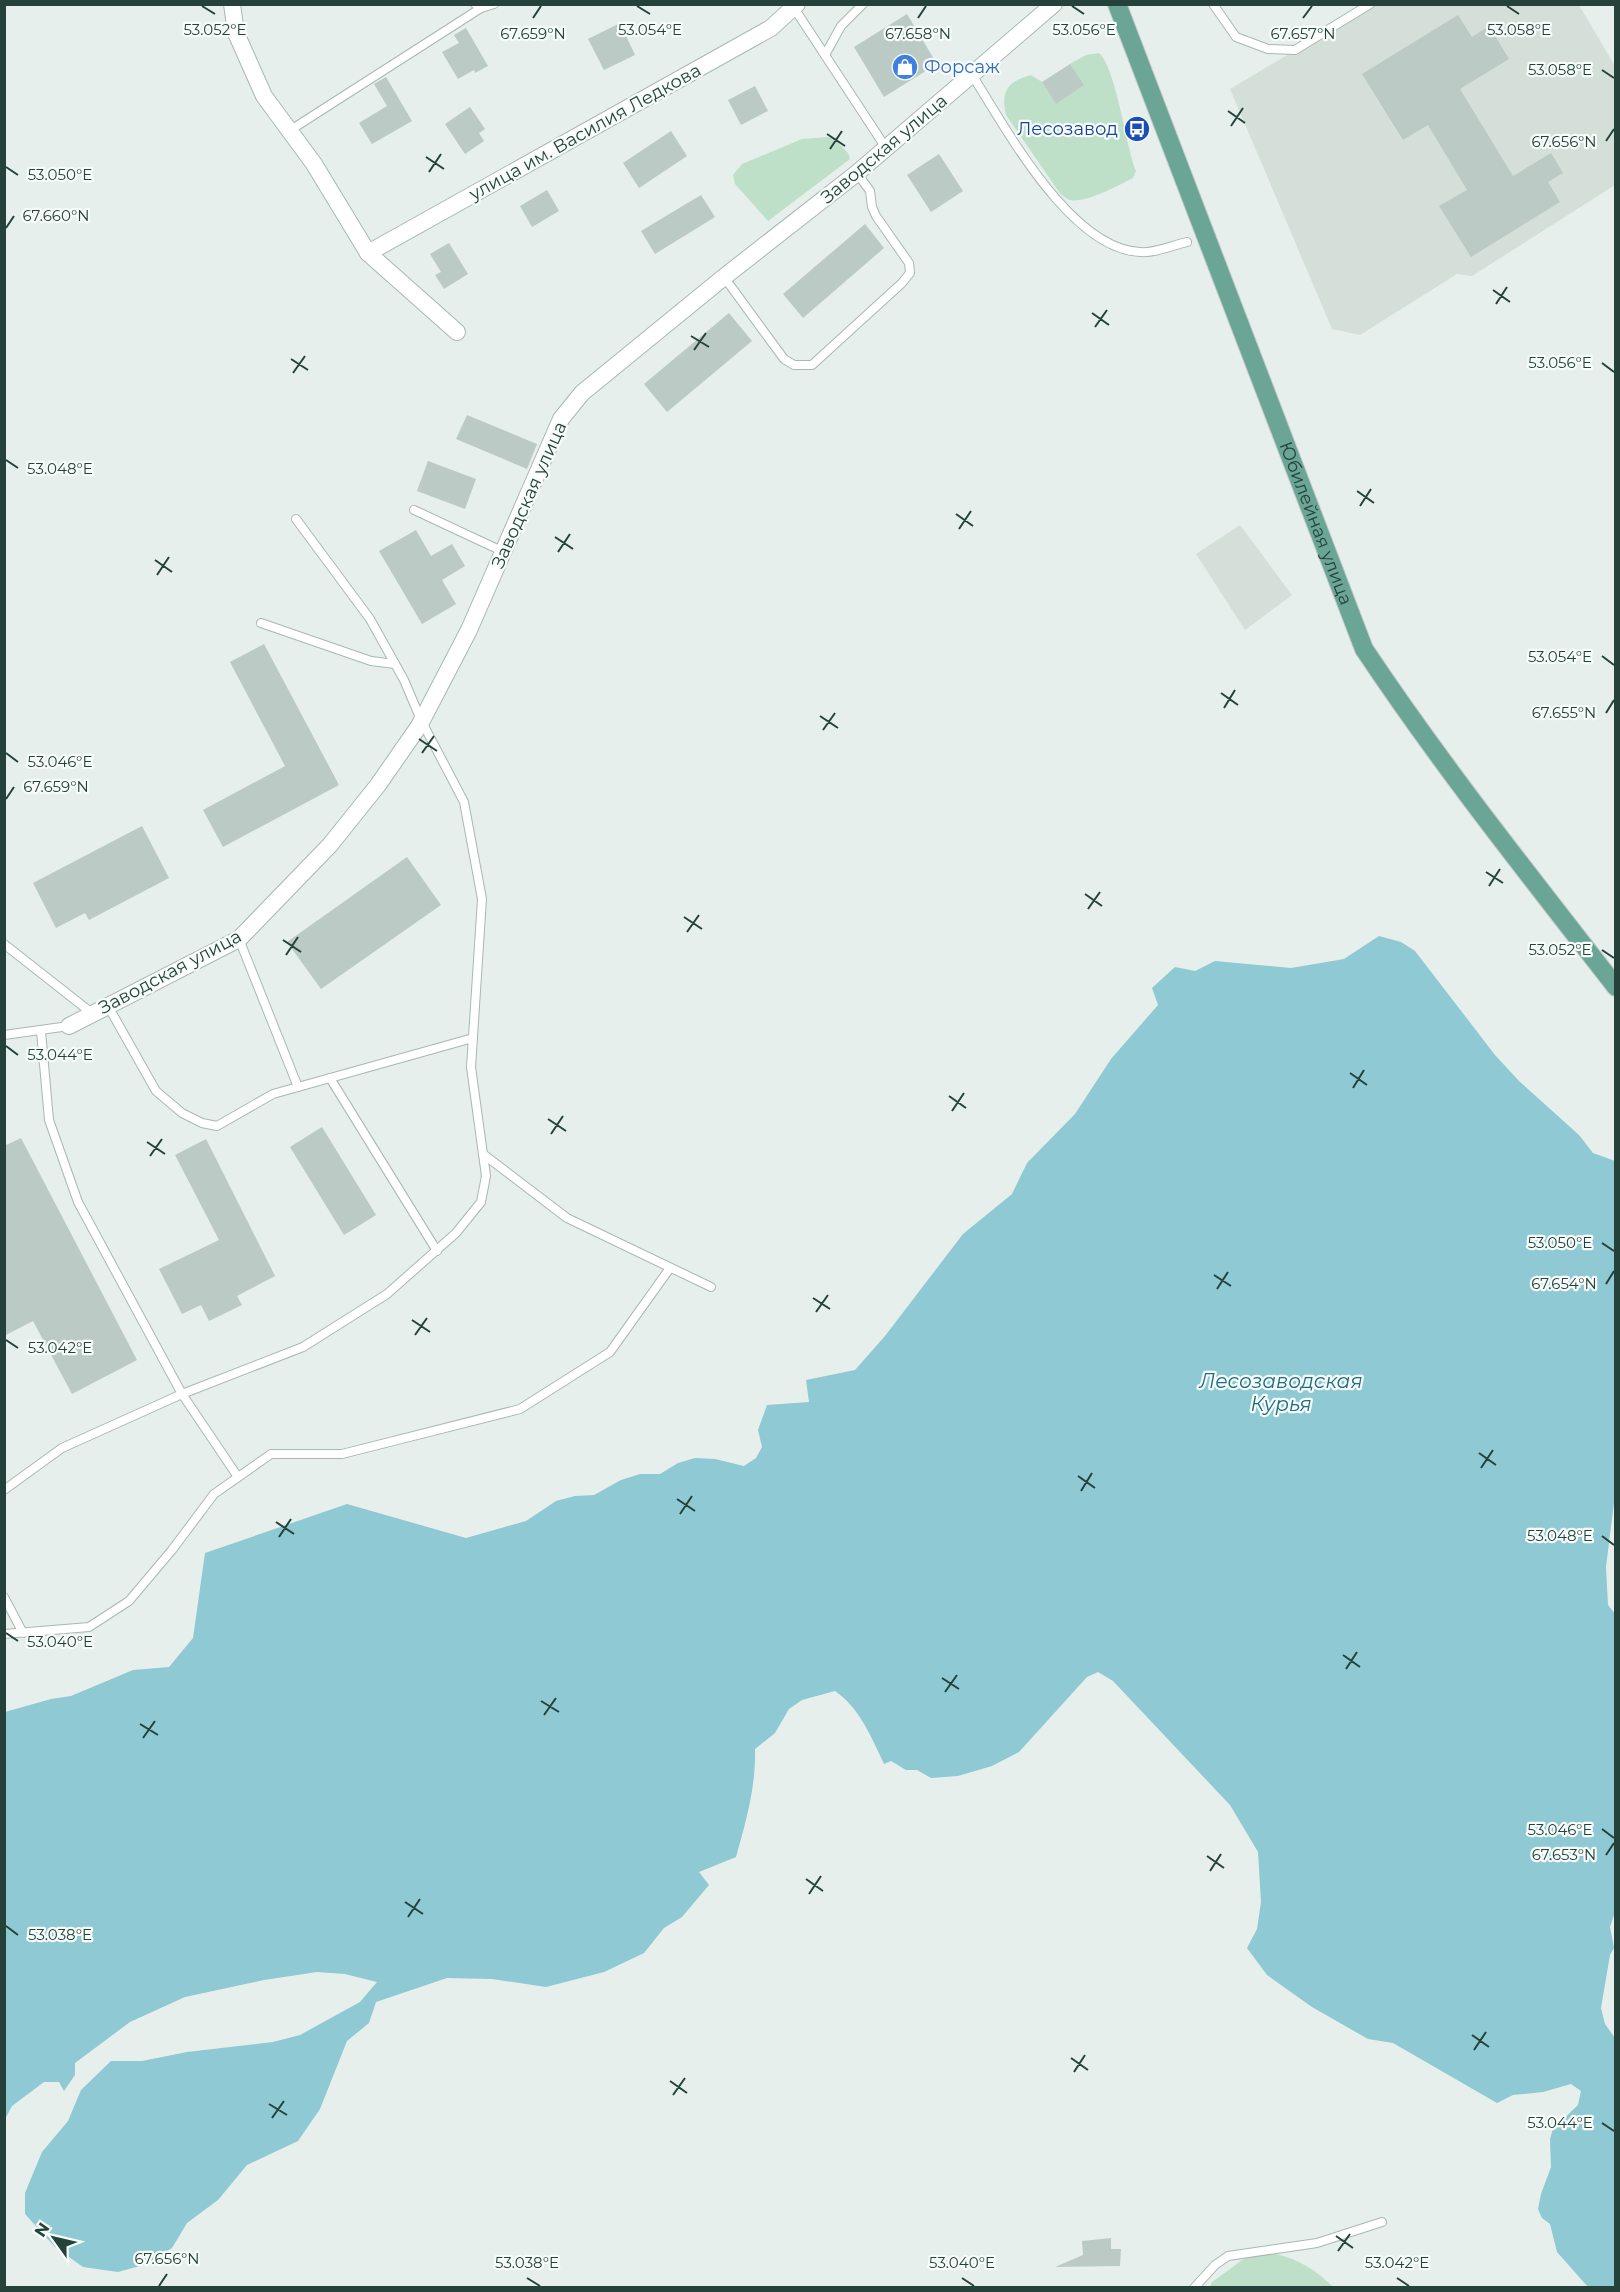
<svg xmlns="http://www.w3.org/2000/svg" width="1620" height="2292" viewBox="0 0 1620 2292" font-family="Montserrat,sans-serif">
  <style>
    .built { fill: #d4dfda }
    .green { fill: #bfe0c8 }
    .water { fill: #8ec9d4 }
    .building { fill: #bbcac4 }
    .lines { fill: none; stroke-linecap: round; stroke-linejoin: round }
    .lane-casing { stroke: #a8b8b2; stroke-width: 10 }
    .street-casing { stroke: #a8b8b2; stroke-width: 18 }
    .primary-casing { stroke: #c2cac8; stroke-width: 20 }
    .lane { stroke: #fff; stroke-width: 8 }
    .street { stroke: #fff; stroke-width: 16 }
    .primary { stroke: #6aa596; stroke-width: 18 }
    .ticks { fill: none; stroke: #24423a; stroke-width: 2 }
    .labels { text-anchor: middle; stroke-width: 4.5; stroke-linejoin: round; paint-order: stroke }
    .shop-label { font-size: 18px; fill: #366cbe; stroke: #f7fbf9; text-anchor: start }
    .transit-label { font-size: 18px; fill: #164399; stroke: #f7fbf9; text-anchor: end }
    .street-label { font-size: 18px; fill: #24423a; stroke: #f7fbf9 }
    .water-label { font-size: 20px; font-style: italic; fill: #1c6f80; stroke: #f7fbf9 }
    .ticks-label { font-size: 15px; text-anchor: middle; fill: #24423a; stroke: #f7fbf9; stroke-width: 4.5; stroke-linejoin: round; paint-order: stroke }
  </style>
  <rect width="100%" height="100%" fill="#e6efeb"/>
  <g class="built">
    <polygon points="1371,5 1579,5 1615,66 1615,185 1472,276 1457,274 1360,335 1332,329 1230,89"/>
    <polygon points="1240,525 1292,595 1245,630 1196,554"/>
  </g>
  <g class="green">
    <path d="M1099,53C1116,68 1126,146 1136,171L1133,178C1119,185 1085,204 1070,200C1066,199 1062,195 1059,192L1006,115C1000,90 1009,81 1031,75L1042,82L1056,103L1083,85L1070,64L1086,55Z"/>
    <polygon points="827,137 834,138 848,153 850,159 768,221 735,184 733,175 742,164 802,139"/>
    <path d="M1276,2254C1299,2259 1317,2271 1333,2287H1210L1212,2282L1245,2258Z"/>
  </g>
  <path class="water" d="M1379,936L1401,942L1415,951L1495,1055L1519,1081L1579,1135L1593,1153L1615,1161L1616,1486L1606,1567L1608,1605L1616,1615V1909L1610,1927L1614,1948L1610,1955L1601,2008L1605,2024L1615,2038V2287H1588L1557,2252L1550,2224L1542,2218L1538,2209L1541,2194L1551,2167L1550,2139L1553,2129L1578,2105L1581,2091L1571,2084L1543,2092L1513,2095L1497,2103L1393,2043L1368,2039L1312,2007L1267,1975L1247,1948L1257,1929L1261,1902L1258,1852L1230,1805L1113,1681L1098,1672L1087,1677L1019,1752L992,1766L958,1776L931,1778L917,1770H906L891,1761L884,1764C872,1738 859,1707 835,1691L802,1700L789,1709L775,1733L755,1749C756,1787 746,1821 736,1857L699,1872L709,1885L682,1917L664,1928L644,1953L604,1972L546,1987L492,1979L447,1978L376,2002L369,2023L347,2041L320,2109L298,2141L247,2165L218,2200L187,2223L172,2248L147,2264L118,2272L83,2267L55,2247L25,2214V2193L42,2152L68,2121L81,2090L111,2061H142L187,2052L273,2042L300,2035L360,2002L377,1982L345,1974L317,1972L264,1980L185,1997L130,2022L75,2063V2075L64,2091L59,2082H44L12,2106L5,2119V1712L51,1699L71,1696L133,1670L169,1667L193,1638L205,1553L347,1504L466,1538L526,1521L556,1501L575,1496L594,1495L621,1480L640,1474H660L678,1463L695,1458L715,1459L744,1466L756,1458L762,1447L758,1430L767,1405L809,1402L806,1380L855,1370L885,1336L963,1234L1012,1194L1027,1163L1075,1114L1111,1059L1158,1005L1152,988L1175,967L1195,971L1215,961L1291,968L1344,959Z"/>
  <g class="building">
    <polygon points="907,14 937,64 884,97 854,47"/>
    <polygon points="1458,15 1472,37 1489,26 1509,59 1460,89 1513,176 1551,153 1563,173 1548,182 1560,202 1471,257 1439,206 1467,190 1428,125 1403,140 1362,74"/>
    <polygon points="620,23 635,55 604,70 588,39"/>
    <polygon points="466,28 488,66 475,73 474,70 458,79 442,52 459,43 454,35"/>
    <polygon points="1070,64 1084,85 1056,104 1042,82"/>
    <polygon points="386,77 412,121 372,144 359,123 387,106 374,84"/>
    <polygon points="755,86 768,111 741,125 728,100"/>
    <polygon points="470,107 485,129 479,133 484,141 465,154 445,124"/>
    <polygon points="671,131 687,156 639,188 623,163"/>
    <polygon points="939,154 963,191 931,212 907,175"/>
    <polygon points="547,190 559,211 532,227 520,206"/>
    <polygon points="701,195 715,217 655,254 641,231"/>
    <polygon points="865,224 884,248 803,318 783,294"/>
    <polygon points="449,243 468,274 444,289 435,275 441,272 430,254"/>
    <polygon points="729,313 752,341 667,412 644,384"/>
    <polygon points="467,415 537,444 527,469 456,439"/>
    <polygon points="428,461 476,479 465,509 417,491"/>
    <polygon points="416,530 431,556 452,544 465,566 442,580 456,604 422,624 379,551"/>
    <polygon points="264,644 339,785 223,847 203,810 285,766 230,662"/>
    <polygon points="142,826 169,878 89,920 85,913 56,928 33,883"/>
    <polygon points="407,857 441,905 321,989 287,942"/>
    <polygon points="322,1127 376,1215 344,1235 290,1147"/>
    <polygon points="21,1138 137,1360 72,1394 33,1321 4,1336 4,1146"/>
    <polygon points="206,1139 275,1276 237,1296 242,1305 209,1321 201,1305 182,1314 159,1269 219,1240 175,1155"/>
    <polygon points="1111,2238 1111,2249 1121,2249 1120,2266 1055,2267 1083,2255 1082,2241"/>
  </g>
  <g class="lines">
    <g class="lane-casing">
      <g id="lane">
        <polyline points="475,4 481,8 494,4"/>
        <polyline points="1213,4 1236,37 1268,49 1295,50 1370,4"/>
        <polyline points="794,8 886,148"/>
        <polyline points="825,55 841,26 863,4"/>
        <path d="M972,75C1006,128 1074,257 1147,252C1160,251 1174,245 1187,242"/>
        <polyline points="289,131 481,8"/>
        <polyline points="724,277 784,359 794,365 812,365 902,283 910,273 909,263 876,216 872,207 870,191 857,173"/>
        <polyline points="414,510 504,552"/>
        <polyline points="261,623 371,661 395,664"/>
        <polyline points="239,939 298,1087"/>
        <polyline points="4,944 93,1014"/>
        <polyline points="108,1006 156,1091 182,1113 202,1123 217,1126 273,1094 473,1038"/>
        <polyline points="4,1035 69,1026"/>
        <polyline points="330,1078 437,1251"/>
        <polyline points="483,1154 567,1218 711,1287"/>
        <polyline points="238,1477 182,1394 303,1347 387,1294 456,1233 481,1202 486,1176 471,1067 482,899 464,802 421,720 404,680 370,619 296,519"/>
        <polyline points="4,1490 62,1448 182,1394 78,1202 49,1120 41,1031"/>
        <polyline points="4,1597 23,1633"/>
        <polyline points="4,1634 89,1627 129,1601 172,1550 214,1494 271,1454 342,1454 520,1409 610,1352 670,1268"/>
        <polyline points="1194,2288 1215,2265 1228,2256 1317,2243 1382,2222"/>
      </g>
    </g>
    <g class="street-casing">
      <g id="street">
        <polyline points="232,4 236,33 264,96 314,164 368,253 457,332"/>
        <polyline points="368,253 771,28 797,4"/>
        <polyline points="69,1026 239,939 330,845 378,785 419,726 469,630 561,419 582,393 724,277 857,173 1054,4"/>
      </g>
    </g>
    <g class="primary-casing">
      <g id="primary">
        <path id="s1" d="M1117,4L1364,649C1442,766 1529,875 1616,987"/>
      </g>
    </g>
    <use href="#lane" class="lane"/>
    <use href="#street" class="street"/>
    <use href="#primary" class="primary"/>
  </g>
  <path class="ticks" d="M202,6L215,14M637,6L650,14M1072,6L1084,14M1507,6L1519,14M533,18L541,6M918,18L926,6M1303,18L1312,6M1602,70L1614,78M1228,111L1245,123M1231,126L1243,108M827,134L845,146M1606,141L1614,129M830,149L842,131M426,157L444,169M6,167L18,175M429,172L441,154M6,228L14,216M1493,290L1510,302M1496,304L1507,287M1092,313L1109,325M1095,327L1107,310M691,336L709,347M694,350L706,333M291,359L308,370M1602,363L1614,372M293,373L305,356M6,460L18,468M1357,491L1374,503M1360,506L1371,489M956,514L973,526M959,529L971,511M555,537L573,549M558,552L570,534M155,560L172,572M157,575L169,557M1602,656L1614,665M1221,693L1238,705M1224,708L1235,690M1606,713L1614,700M820,716L838,728M823,730L835,713M419,739L437,751M6,753L18,762M422,753L434,736M6,799L14,787M1486,872L1503,883M1489,886L1500,869M1085,894L1102,906M1088,909L1100,892M684,917L702,929M687,932L699,915M283,940L301,952M1602,950L1614,958M286,955L298,937M6,1046L18,1055M1350,1073L1367,1085M1353,1088L1364,1070M949,1096L966,1108M952,1111L964,1093M548,1119L566,1131M551,1134L563,1116M147,1142L165,1154M150,1156L162,1139M1602,1243L1614,1251M1214,1275L1231,1286M1606,1284L1614,1271M1217,1289L1228,1272M813,1298L830,1309M816,1312L828,1295M412,1320L430,1332M415,1335L427,1318M6,1340L18,1348M1479,1453L1496,1465M1481,1468L1493,1450M1078,1476L1095,1488M1081,1491L1092,1473M677,1499L695,1511M680,1514L692,1496M276,1522L294,1534M1602,1536L1614,1545M279,1537L291,1519M6,1633L18,1641M1343,1655L1360,1667M1346,1669L1357,1652M942,1678L959,1689M945,1692L957,1675M541,1701L559,1712M544,1715L556,1698M140,1724L158,1735M143,1738L155,1721M1602,1829L1614,1838M1606,1855L1614,1843M1207,1856L1224,1868M1210,1871L1221,1854M806,1879L823,1891M809,1894L821,1876M405,1902L423,1914M408,1917L420,1899M6,1926L18,1935M1472,2035L1489,2047M1474,2050L1486,2032M1071,2058L1088,2070M1074,2072L1085,2055M670,2081L687,2093M673,2095L685,2078M269,2104L287,2115M272,2118L284,2101M1602,2123L1614,2131M1336,2236L1353,2248M1338,2251L1350,2234M527,2278L540,2286M962,2278L974,2286M1397,2278L1409,2286M159,2286L167,2274"/>
  <defs>
    <g id="shop-disc" transform="scale(1.35)"><circle r="9.5" fill="#3f7fe0" stroke="#f7fbf9"/><path d="M-5-2.5h2.3a2.7 3.5 0 0 1 5.4 0H5L5.5 6h-11ZM-1.5-2.5h3a1.5 2.3 0 0 0-3 0Z" fill="#fff"/></g>
    <g id="bus-disc" transform="scale(1.35)"><circle r="9.5" fill="#1a4fb4" stroke="#f7fbf9"/><path d="M-5-6H5V4H4V6H2V4H-2V6H-4V4H-5ZM-3.5-4V0h7V-4ZM-3.5 1.2v1.5H-2V1.2ZM2 1.2v1.5H3.5V1.2Z" fill="#fff"/></g>
  </defs>
  <g fill-rule="evenodd">
    <use href="#shop-disc" x="905" y="67"/>
    <use href="#bus-disc" x="1137" y="129"/>
  </g>
  <g class="labels">
    <g class="shop-label">
      <text x="924" y="73">Форсаж</text>
    </g>
    <g class="transit-label">
      <text x="1118" y="135">Лесозавод</text>
    </g>
    <g class="street-label">
      <text transform="translate(585 132) rotate(-29)" y="6">улица им. Василия Ледкова</text>
      <text transform="translate(884 149) rotate(-40)" y="6">Заводская улица</text>
      <text transform="translate(529 495) rotate(-66)" y="6">Заводская улица</text>
      <text dy="6" stroke="none"><textPath href="#s1" startOffset="556">Юбилейная улица</textPath></text>
      <text transform="translate(170 972) rotate(-28)" y="6">Заводская улица</text>
    </g>
    <g class="water-label">
      <text x="1281" y="1388">Лесозаводская<tspan x="1281" dy="23">Курья</tspan></text>
    </g>
  </g>
  <g class="ticks-label">
    <text x="215" y="35">53.052°E</text>
    <text x="650" y="35">53.054°E</text>
    <text x="1084" y="35">53.056°E</text>
    <text x="1519" y="35">53.058°E</text>
    <text x="533" y="39">67.659°N</text>
    <text x="918" y="39">67.658°N</text>
    <text x="1303" y="39">67.657°N</text>
    <text x="1560" y="75">53.058°E</text>
    <text x="1564" y="147">67.656°N</text>
    <text x="60" y="180">53.050°E</text>
    <text x="56" y="221">67.660°N</text>
    <text x="1560" y="368">53.056°E</text>
    <text x="60" y="474">53.048°E</text>
    <text x="1560" y="662">53.054°E</text>
    <text x="1564" y="718">67.655°N</text>
    <text x="60" y="767">53.046°E</text>
    <text x="56" y="792">67.659°N</text>
    <text x="1560" y="955">53.052°E</text>
    <text x="60" y="1060">53.044°E</text>
    <text x="1560" y="1248">53.050°E</text>
    <text x="1564" y="1289">67.654°N</text>
    <text x="60" y="1353">53.042°E</text>
    <text x="1560" y="1541">53.048°E</text>
    <text x="60" y="1647">53.040°E</text>
    <text x="1560" y="1835">53.046°E</text>
    <text x="1564" y="1860">67.653°N</text>
    <text x="60" y="1940">53.038°E</text>
    <text x="1560" y="2128">53.044°E</text>
    <text x="167" y="2264">67.656°N</text>
    <text x="527" y="2268">53.038°E</text>
    <text x="962" y="2268">53.040°E</text>
    <text x="1397" y="2268">53.042°E</text>
  </g>
  <rect width="1620" height="2292" fill="none" stroke="#24423a" stroke-width="12"/>
  <g transform="translate(54 2238) rotate(304)" stroke="#f7fbf9" stroke-width="4.5" paint-order="stroke">
  <path d="M0-4.5L10 22L0 15L-10 22Z" fill="#24423a"/>
  <text y="-9" font-size="16" font-weight="bold" text-anchor="middle" fill="#24423a">N</text>
  </g>
</svg>
